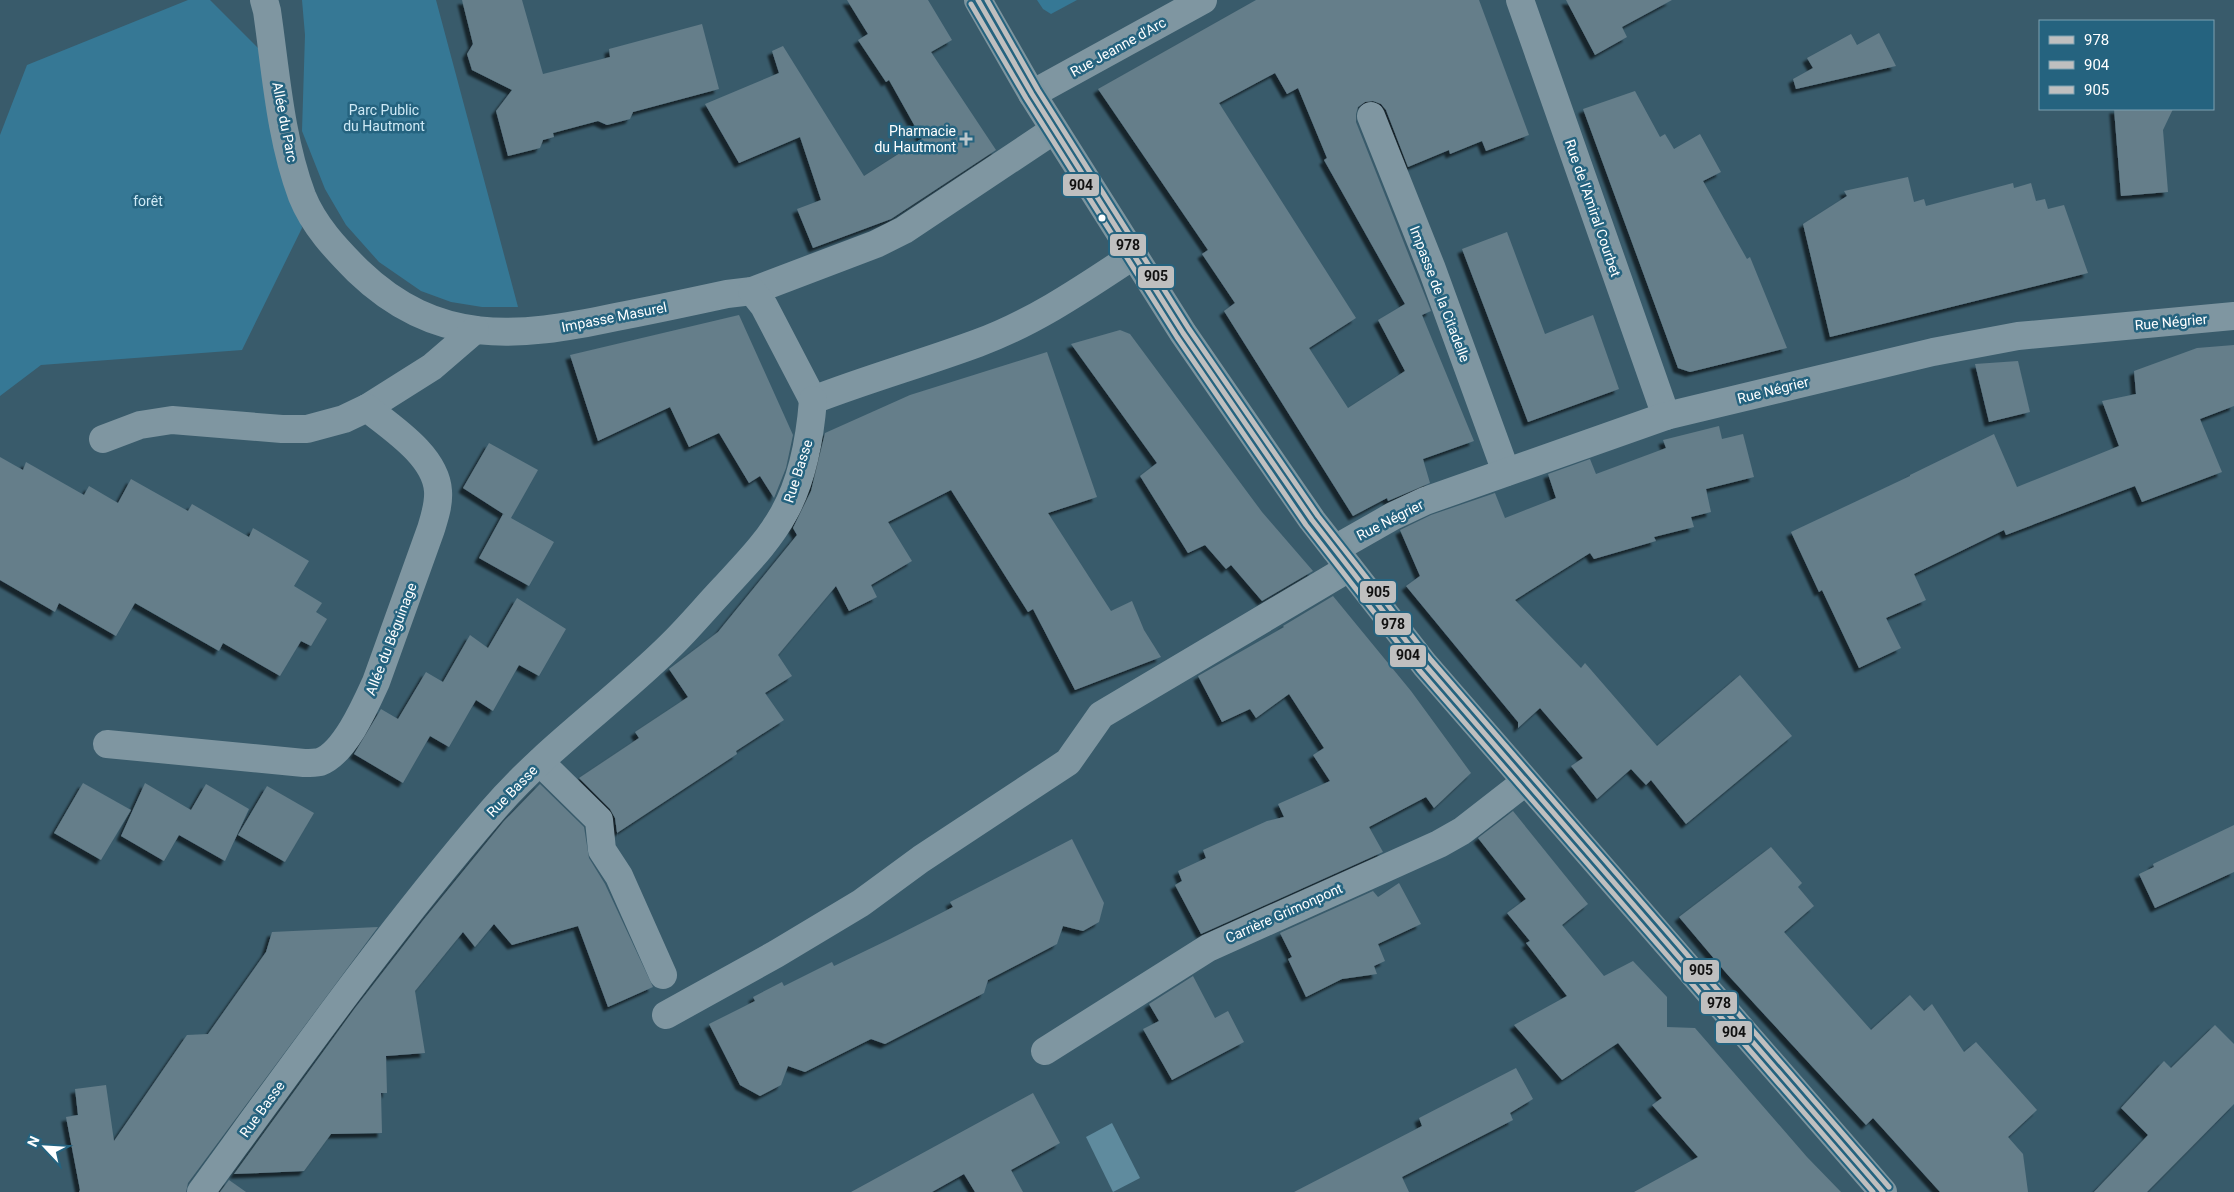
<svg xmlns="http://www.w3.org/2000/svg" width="2234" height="1192" viewBox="0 0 2234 1192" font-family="Roboto,sans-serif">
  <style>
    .green { fill: #367895 }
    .water { fill: #5f8b9e }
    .building { fill: #657e8a; fill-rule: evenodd; filter: url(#shadow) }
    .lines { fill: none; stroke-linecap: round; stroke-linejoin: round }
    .minor { stroke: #7f96a1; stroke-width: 28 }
    .major { stroke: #7d959f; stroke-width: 28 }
    .bus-1-casing { stroke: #25637f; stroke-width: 9 }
    .bus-2-casing { stroke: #25637f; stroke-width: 9 }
    .bus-3-casing { stroke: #25637f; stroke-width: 9 }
    .bus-1 { stroke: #bfbfbf; stroke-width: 5 }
    .bus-2 { stroke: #bfbfbf; stroke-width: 5 }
    .bus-3 { stroke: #bfbfbf; stroke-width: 5 }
    .poi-dot { fill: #bac6cb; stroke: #25637f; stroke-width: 2 }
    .bus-dot { fill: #fff; stroke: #25637f; stroke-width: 2 }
    .labels { text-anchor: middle; stroke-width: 5; stroke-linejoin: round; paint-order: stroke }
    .street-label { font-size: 14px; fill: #fff; stroke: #25637f }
    .park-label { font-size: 14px; fill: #cee9f5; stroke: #25637f }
    .poi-label { font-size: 14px; fill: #fff; stroke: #25637f; text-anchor: end }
    .line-badge { stroke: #25637f; stroke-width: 2 }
    .pale-badge-label { font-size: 14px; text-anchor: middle; font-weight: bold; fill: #111 }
  </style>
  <defs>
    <filter id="shadow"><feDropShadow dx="-4.5" dy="4.5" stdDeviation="1" flood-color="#0009"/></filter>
  </defs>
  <rect width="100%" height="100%" fill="#395b6b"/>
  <g class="green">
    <polygon points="188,0 210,0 274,64 302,228 242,350 41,365 0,396 0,135 27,65"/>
    <polygon points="302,0 436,0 518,307 482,307 451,302 421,291 379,262 346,225 325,189 302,131 305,35"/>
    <polygon points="1037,0 1077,0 1051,14 1043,9"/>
  </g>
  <polygon class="water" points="1112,1123 1140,1178 1113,1192 1086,1137"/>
  <g class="building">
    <polygon points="462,0 522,0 543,74 610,57 609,49 702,24 719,89 633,112 630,119 607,125 598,121 553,133 554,137 543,140 540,148 508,156 496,111 512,90 472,70 467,54 473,44"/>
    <polygon points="847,0 928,0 952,40 931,52 996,150 891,219 813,248 797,209 821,200 800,137 739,163 705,104 779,73 772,51 783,46 864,176 922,139 889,80 886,82 858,40 868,34"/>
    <path d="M1256,0H1479L1529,135L1486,151L1482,141L1450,154L1449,150L1408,167L1386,110L1381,104L1373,101L1365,102L1358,107L1356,114V122L1431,311L1422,315L1474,441L1423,459L1430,483L1388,501L1387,498L1353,516L1224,311L1235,303L1202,254L1208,250L1098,89ZM1275,73L1287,94L1298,88L1327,158L1324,160L1405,304L1378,320L1405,371L1348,408L1309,348L1356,318L1219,103Z"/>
    <polygon points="1566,0 1672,0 1622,27 1627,37 1595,55"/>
    <polygon points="1879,33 1896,66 1796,89 1793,79 1813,68 1807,58 1851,34 1857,45"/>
    <polygon points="1635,91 1660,137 1665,134 1674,149 1700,134 1721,172 1703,181 1747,259 1750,257 1787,348 1690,372 1678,368 1583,109"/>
    <polygon points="2114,109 2173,109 2163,130 2168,192 2121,196"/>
    <polygon points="1908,177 1914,202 1924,199 1926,206 2013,183 2014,188 2031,183 2036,201 2045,199 2048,209 2064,205 2088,273 1830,337 1803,224 1847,196 1844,191"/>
    <polygon points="1507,232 1545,334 1593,315 1619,389 1528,422 1462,249"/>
    <polygon points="739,315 793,435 786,468 774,498 760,476 749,483 719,433 689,447 670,407 598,441 570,355"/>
    <polygon points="1120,330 1130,334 1262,512 1313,571 1262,601 1231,565 1226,569 1205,545 1188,553 1140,476 1157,463 1071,344"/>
    <polygon points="2234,345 2234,406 2200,419 2222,472 2142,502 2135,486 2006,535 2004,530 1914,574 1926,600 1886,618 1901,648 1859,668 1822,590 1819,592 1791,532 1910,476 1910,475 1994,434 2017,487 2119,446 2102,401 2136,394 2134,371 2197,348"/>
    <polygon points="1047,352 1097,497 1048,513 1111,611 1132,601 1144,630 1161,657 1075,690 1033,609 1028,612 951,490 888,522 912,561 871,585 877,597 849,611 836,586 778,655 792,676 765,693 784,720 736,751 737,754 617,833 619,847 615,818 610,809 579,778 639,738 635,732 688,697 669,669 718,632 797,535 793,528 811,491 825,433 910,395"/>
    <polygon points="2018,361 2030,412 1989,422 1975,364"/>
    <polygon points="1719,426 1722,439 1743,434 1754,477 1706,489 1711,512 1691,517 1694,527 1654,537 1656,541 1594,559 1590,553 1515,600 1581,668 1585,663 1657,746 1740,675 1792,736 1686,824 1651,780 1646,785 1631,769 1597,799 1571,766 1583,758 1540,708 1518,728 1518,722 1406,586 1420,576 1400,530 1431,515 1495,493 1505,518 1556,498 1548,474 1590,459 1596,474 1666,448 1663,440"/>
    <polygon points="489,443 538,470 511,518 554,542 529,586 479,558 503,514 505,515 463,488"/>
    <polygon points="0,457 23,470 26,462 84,495 89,486 118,503 131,479 188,511 192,504 249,537 253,528 309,561 294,586 322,603 316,612 327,619 311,646 301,641 280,676 223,643 219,651 135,603 116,636 59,603 55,612 0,580"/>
    <polygon points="1333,596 1411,691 1471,773 1434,808 1426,797 1369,827 1383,852 1201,934 1175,885 1182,881 1178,871 1206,858 1203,850 1267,821 1284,817 1278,804 1330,781 1313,755 1324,748 1289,694 1256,718 1250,709 1222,722 1198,676 1284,627 1283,626"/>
    <polygon points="517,598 566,629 539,676 519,665 493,711 476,700 449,747 430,736 403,783 354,754 381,709 398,719 426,672 443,682 470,635 488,648"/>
    <polygon points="83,783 131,810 101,860 54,833"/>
    <polygon points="145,783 191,810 206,784 249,809 225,861 179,835 164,861 121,836"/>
    <polygon points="540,784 584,827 589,858 605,884 653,987 608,1007 578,926 512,945 494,924 475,947 463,932 415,991 425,1053 386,1056 387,1093 381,1093 382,1133 331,1134 304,1171 234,1174 355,1008 424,919 504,821"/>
    <polygon points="267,786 314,813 285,862 238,835"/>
    <polygon points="1513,811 1588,904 1562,925 1604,976 1633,961 1667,997 1667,1027 1695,1028 1807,1157 1841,1192 1634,1192 1698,1157 1652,1105 1662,1098 1618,1043 1562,1080 1514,1025 1567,996 1526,943 1530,941 1507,913 1526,899 1478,838"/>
    <polygon points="2234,825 2234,872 2155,908 2139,874 2154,867 2153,864"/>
    <polygon points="1072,839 1104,903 1099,922 1083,931 1063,926 1057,944 988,980 984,993 885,1044 871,1039 805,1072 788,1066 781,1085 760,1096 740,1085 709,1024 755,1001 753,997 782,982 784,986 832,962 834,966 890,939 953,907 950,902"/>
    <polygon points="1771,847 1802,883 1798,887 1814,906 1784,932 1871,1030 1910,995 1924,1011 1932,1004 1964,1052 1976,1042 2037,1110 2008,1137 2023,1154 2028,1192 1940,1192 1873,1118 1866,1125 1727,974 1679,917"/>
    <polygon points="1399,883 1421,924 1378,944 1385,961 1374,966 1377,974 1342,979 1306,997 1288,959 1292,957 1280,933 1373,891 1378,897"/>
    <polygon points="378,927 188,1183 186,1192 79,1192 80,1190 66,1117 78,1115 75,1089 106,1085 114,1141 187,1035 208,1034 266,952 272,932"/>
    <polygon points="1193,976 1215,1018 1228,1011 1244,1042 1172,1080 1143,1029 1159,1021 1149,1004"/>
    <polygon points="2215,1025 2234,1044 2234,1104 2147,1192 2094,1192 2148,1135 2121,1108 2164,1061 2171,1068"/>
    <polygon points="1516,1068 1533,1099 1510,1113 1513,1120 1402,1177 1409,1192 1294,1192 1422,1126 1419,1118"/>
    <polygon points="1033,1093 1060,1143 1011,1170 1023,1192 975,1192 964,1174 932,1192 851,1192"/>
    <polygon points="229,1180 246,1192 220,1192"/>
  </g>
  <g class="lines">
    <g class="minor">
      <path d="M264,0L267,11C276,73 280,137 302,196C314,226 336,249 358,271C437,347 517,338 616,317C653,310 690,302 727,294L752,291L876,244L904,230L1054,130"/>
      <polyline points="1520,0 1666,416"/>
      <polyline points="1032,94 1203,0"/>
      <polyline points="1371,116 1432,269 1506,472"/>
      <path d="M752,291L764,306L813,400C867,379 924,363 978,343C1035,322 1084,288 1134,255"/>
      <polyline points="367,408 432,367 475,330"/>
      <path d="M103,439L140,425L172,420L282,429H307L344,419L367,408C392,428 436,456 438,491C439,504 435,516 431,529L376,682C366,704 345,753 320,762C315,763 309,763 304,763L107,744"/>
      <polyline points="1335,549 1393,516 1425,501 1666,416 1933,352 2018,336 2234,316"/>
      <polyline points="540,762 599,820 602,850 619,876 663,975"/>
      <polyline points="666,1015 776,954 861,903 921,859 1068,762 1101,715 1349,568"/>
      <polyline points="1045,1051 1208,948 1439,844 1462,831 1525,782"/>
      <path d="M201,1192C295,1063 388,932 492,811C544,750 611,704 668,648C688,629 705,608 724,588C745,565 769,541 784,513C803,479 810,438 813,400"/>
    </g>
    <polyline class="major" points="978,0 1032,94 1183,333 1312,520 1425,665 1883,1192"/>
    <g class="bus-1-casing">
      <polyline id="bus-1" points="978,0 1032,94 1183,333 1312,520 1425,665 1883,1192"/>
    </g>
    <g class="bus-2-casing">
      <polyline id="bus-2" points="971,4 1026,98 1177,337 1306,525 1419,670 1873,1192"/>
    </g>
    <g class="bus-3-casing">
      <polyline id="bus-3" points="987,0 1038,90 1189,329 1318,516 1431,660 1889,1187"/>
    </g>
    <use href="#bus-1" class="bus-1"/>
    <use href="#bus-2" class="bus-2"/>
    <use href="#bus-3" class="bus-3"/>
  </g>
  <path class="poi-dot" d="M963.5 131.5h5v5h5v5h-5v5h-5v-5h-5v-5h5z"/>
  <circle class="bus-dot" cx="1102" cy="218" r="4.5"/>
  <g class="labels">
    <g class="street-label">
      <text transform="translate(1118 47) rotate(-29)" y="5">Rue Jeanne d'Arc</text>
      <text transform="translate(285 122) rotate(79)" y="5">Allée du Parc</text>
      <text transform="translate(1593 208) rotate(71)" y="5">Rue de l'Amiral Courbet</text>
      <text transform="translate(1440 294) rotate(69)" y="5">Impasse de la Citadelle</text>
      <text transform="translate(614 317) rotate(-11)" y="5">Impasse Masurel</text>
      <text transform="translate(2171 322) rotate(-5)" y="5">Rue Négrier</text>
      <text transform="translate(1773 390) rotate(-14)" y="5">Rue Négrier</text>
      <text transform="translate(798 471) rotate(-72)" y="5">Rue Basse</text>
      <text transform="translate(1390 520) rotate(-27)" y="5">Rue Négrier</text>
      <text transform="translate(391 639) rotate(-69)" y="5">Allée du Béguinage</text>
      <text transform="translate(512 791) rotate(-46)" y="5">Rue Basse</text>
      <text transform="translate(1284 913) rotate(-24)" y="5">Carrière Grimonpont</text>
      <text transform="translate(262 1109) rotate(-54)" y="5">Rue Basse</text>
    </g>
    <g class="park-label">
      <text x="384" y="115">Parc Public<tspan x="384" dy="16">du Hautmont</tspan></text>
      <text x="148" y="206">forêt</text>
    </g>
    <g class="poi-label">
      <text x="956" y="136">Pharmacie<tspan x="956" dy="16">du Hautmont</tspan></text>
    </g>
  </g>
  <g class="line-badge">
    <rect x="1062" y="173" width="38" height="24" rx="5" fill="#bfbfbf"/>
    <rect x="1109" y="233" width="38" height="24" rx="5" fill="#bfbfbf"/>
    <rect x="1137" y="265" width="38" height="24" rx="5" fill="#bfbfbf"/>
    <rect x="1359" y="580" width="38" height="24" rx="5" fill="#bfbfbf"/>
    <rect x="1374" y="612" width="38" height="24" rx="5" fill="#bfbfbf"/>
    <rect x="1389" y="644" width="38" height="24" rx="5" fill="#bfbfbf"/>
    <rect x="1682" y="959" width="38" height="24" rx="5" fill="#bfbfbf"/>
    <rect x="1700" y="991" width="38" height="24" rx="5" fill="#bfbfbf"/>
    <rect x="1715" y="1020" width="38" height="24" rx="5" fill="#bfbfbf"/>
  </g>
  <g class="pale-badge-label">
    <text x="1081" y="190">904</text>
    <text x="1128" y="250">978</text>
    <text x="1156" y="281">905</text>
    <text x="1378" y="597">905</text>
    <text x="1393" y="629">978</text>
    <text x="1408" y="660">904</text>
    <text x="1701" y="975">905</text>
    <text x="1719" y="1008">978</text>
    <text x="1734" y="1037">904</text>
  </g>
  <rect x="2039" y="20" width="175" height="90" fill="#25637f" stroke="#7ca1b2"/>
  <rect x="2049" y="36" width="25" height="8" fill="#bfbfbf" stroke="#7ca1b2"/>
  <text x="2084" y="45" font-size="15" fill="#ffffff">978</text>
  <rect x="2049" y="61" width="25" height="8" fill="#bfbfbf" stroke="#7ca1b2"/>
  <text x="2084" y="70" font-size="15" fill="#ffffff">904</text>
  <rect x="2049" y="86" width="25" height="8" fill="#bfbfbf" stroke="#7ca1b2"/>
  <text x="2084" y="95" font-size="15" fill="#ffffff">905</text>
  <g transform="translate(45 1147) rotate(295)" stroke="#25637f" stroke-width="4" paint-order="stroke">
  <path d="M0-4L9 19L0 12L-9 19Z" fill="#ffffff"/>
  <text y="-8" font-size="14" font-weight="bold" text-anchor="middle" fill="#ffffff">N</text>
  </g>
</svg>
